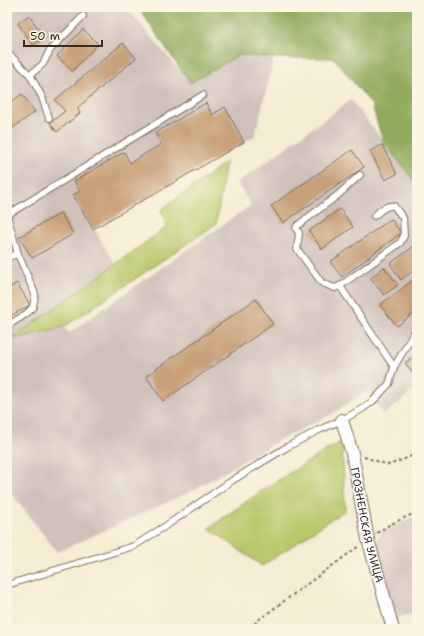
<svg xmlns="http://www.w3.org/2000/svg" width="424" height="636" viewBox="0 0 424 636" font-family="'Shantell Sans',sans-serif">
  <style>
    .industrial { fill: #cfc0bb }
    .green { fill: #b9c86b; stroke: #7a7944 }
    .forest { fill: #92ac5f; stroke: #666b3e }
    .building { fill: #c8a079 }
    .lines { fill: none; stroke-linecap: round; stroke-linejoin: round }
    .service-casing { stroke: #7c6e5d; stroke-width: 8 }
    .minor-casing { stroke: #7c6e5d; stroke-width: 14 }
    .path { stroke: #7c6e5d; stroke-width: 2; stroke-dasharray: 3 3; stroke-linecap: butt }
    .service { stroke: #fff; stroke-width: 6 }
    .minor { stroke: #fff; stroke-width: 12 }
    .labels { text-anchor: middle; stroke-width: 3; stroke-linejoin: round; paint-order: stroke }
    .street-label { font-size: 11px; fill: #3b2a1e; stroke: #fcf5e5 }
  </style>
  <rect width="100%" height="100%" fill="#fcf5e5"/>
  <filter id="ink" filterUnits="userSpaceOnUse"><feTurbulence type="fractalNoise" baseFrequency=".025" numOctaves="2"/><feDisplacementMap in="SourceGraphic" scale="8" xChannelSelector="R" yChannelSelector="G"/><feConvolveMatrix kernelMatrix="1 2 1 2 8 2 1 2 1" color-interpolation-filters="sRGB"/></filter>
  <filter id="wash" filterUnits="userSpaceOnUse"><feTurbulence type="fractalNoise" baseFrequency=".012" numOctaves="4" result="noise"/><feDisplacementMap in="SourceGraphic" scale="16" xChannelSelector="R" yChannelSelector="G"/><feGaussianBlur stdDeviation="0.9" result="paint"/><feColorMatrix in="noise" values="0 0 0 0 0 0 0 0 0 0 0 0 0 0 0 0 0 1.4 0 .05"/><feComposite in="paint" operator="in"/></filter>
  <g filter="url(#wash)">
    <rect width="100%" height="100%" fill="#f4ecd3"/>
    <g class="industrial">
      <polygon points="7,7 126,7 190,83 239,55 274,58 255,136 94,229 116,265 13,339 64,327 69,333 251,205 237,183 351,100 417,185 417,387 384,415 370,397 369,390 332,414 281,439 190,492 57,552 7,488"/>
      <polygon points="416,516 417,521 417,613 396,618 374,545 382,532"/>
    </g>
    <g class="green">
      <polygon points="226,162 216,224 64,327 12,339 167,227 161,210"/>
      <polygon points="342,441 345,510 262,566 209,528 267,487"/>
    </g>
    <polygon class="forest" points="138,7 164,7 168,9 171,7 417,7 417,185 383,141 372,105 334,58 274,58 239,55 190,83"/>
    <g id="blocks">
      <g class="building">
        <polygon points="29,15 44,38 33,45 18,23"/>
        <polygon points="83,29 98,44 72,71 57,56"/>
        <polygon points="123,43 136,58 77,108 80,113 57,132 50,123 65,111 55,100"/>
        <polygon points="22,94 35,112 7,132 7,105"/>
        <polygon points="206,103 212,115 225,107 244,142 93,229 73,195 80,191 74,181 124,152 130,163 161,144 155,133"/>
        <polygon points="382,145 397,174 385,180 370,151"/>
        <polygon points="352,150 364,167 283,223 271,206"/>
        <polygon points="340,209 353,227 322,249 309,231"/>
        <polygon points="61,213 73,234 32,258 19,237"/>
        <polygon points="391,219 401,233 342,277 330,262"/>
        <polygon points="414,246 417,250 417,268 401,280 390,264"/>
        <polygon points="384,267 398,285 384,295 371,278"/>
        <polygon points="417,277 417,311 397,326 380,305"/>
        <polygon points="17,283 30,305 7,318 7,289"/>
        <polygon points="256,299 273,324 163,401 146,376"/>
        <polygon points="417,354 417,378 405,363"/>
      </g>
    </g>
  </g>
  <g filter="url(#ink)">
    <use href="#blocks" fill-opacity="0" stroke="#7c6e5d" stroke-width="1"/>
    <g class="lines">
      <g class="service-casing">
        <g id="service">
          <polyline points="7,52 30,75 43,64 50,50 83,16"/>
          <polyline points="30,75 42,97 49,118"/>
          <polyline points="360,175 338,195 297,226 296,228 299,233 297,249 322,283 335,288 340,286 394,367"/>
          <polyline points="7,215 203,95"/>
          <polyline points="7,215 18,254 35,294 33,307 26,314 7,326"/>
          <polyline points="7,257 18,254"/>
          <path d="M340,286L400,243L404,236L403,218L394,206C386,204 379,212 374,216"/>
          <polyline points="7,585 134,546 167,525 233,480 287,447 319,430 342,420 362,409 373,401 389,384 394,367 417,328"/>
        </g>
      </g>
      <g class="minor-casing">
        <g id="minor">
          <path id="s1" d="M342,420L352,453L368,539L393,629"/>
        </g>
      </g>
      <g class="path">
        <polyline points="364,457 389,465 417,454"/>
        <polyline points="377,533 389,525 417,512"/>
        <polyline points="251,629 257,621 359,546"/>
      </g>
      <use href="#service" class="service"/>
      <use href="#minor" class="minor"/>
    </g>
  </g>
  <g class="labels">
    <g class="street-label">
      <text dy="4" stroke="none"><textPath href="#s1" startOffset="108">ГРОЗНЕНСКАЯ УЛИЦА</textPath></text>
    </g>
  </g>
  <rect width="424" height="636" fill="none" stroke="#fcf5e5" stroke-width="24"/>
  <path d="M24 40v6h78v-6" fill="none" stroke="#3b2a1e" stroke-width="2"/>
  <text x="30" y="40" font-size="12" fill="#3b2a1e" stroke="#fcf5e5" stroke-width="3" paint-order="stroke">50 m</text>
</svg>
